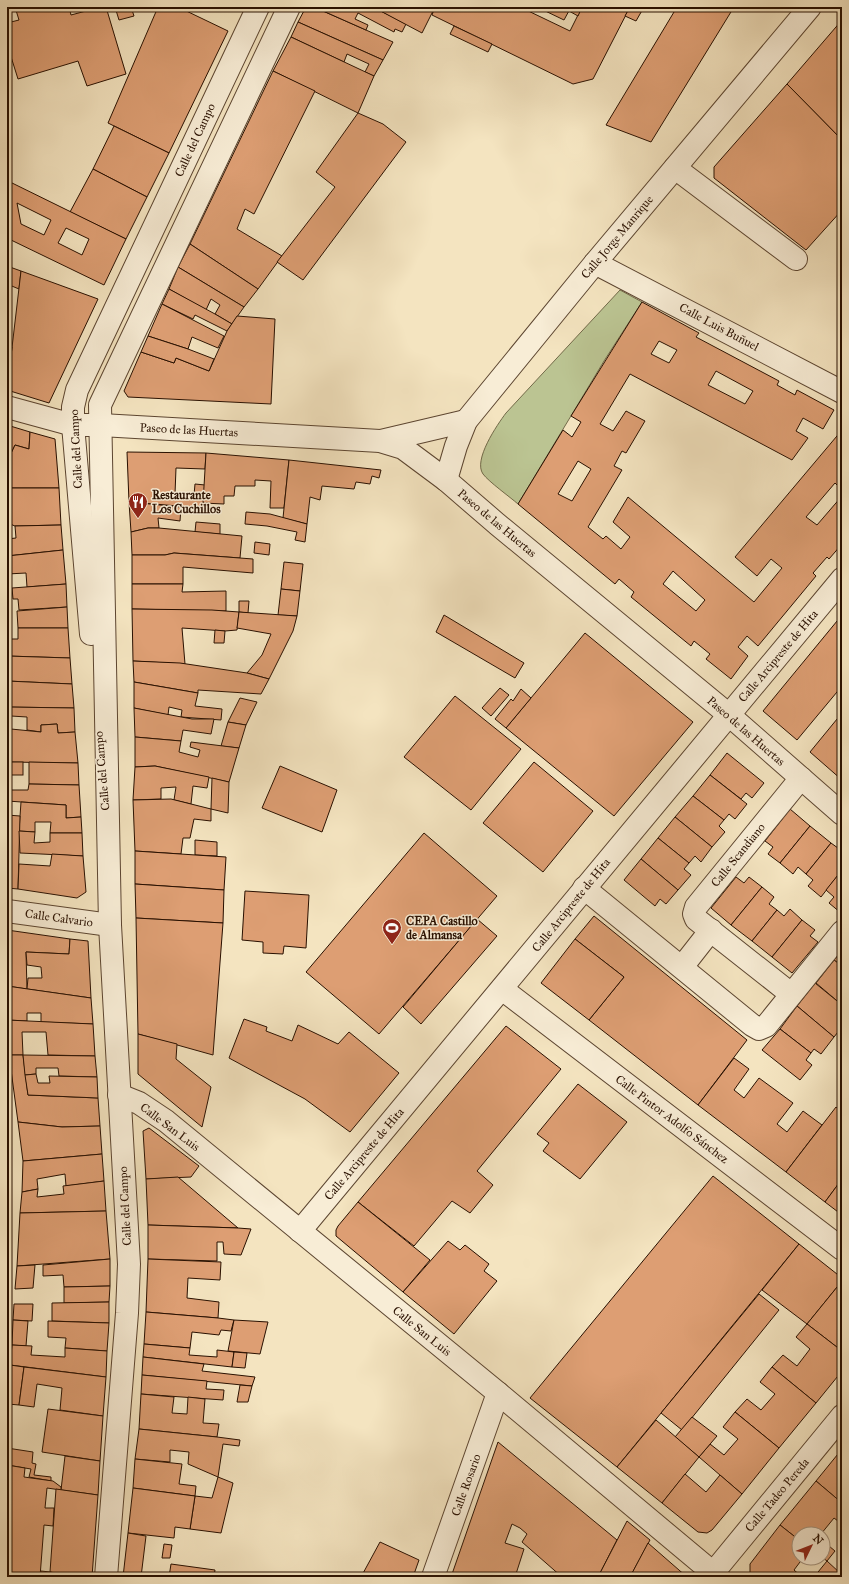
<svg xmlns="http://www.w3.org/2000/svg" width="849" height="1584" viewBox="0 0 849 1584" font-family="'IM FELL Great Primer',serif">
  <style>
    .green { fill: #bbc492; stroke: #726a49 }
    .building { fill: #dd9e73; stroke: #291000; fill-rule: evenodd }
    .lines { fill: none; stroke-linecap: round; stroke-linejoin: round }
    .minor-casing { stroke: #5c4530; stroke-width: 24 }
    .minor { stroke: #f8edd6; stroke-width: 22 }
    .labels { text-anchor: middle; stroke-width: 3; stroke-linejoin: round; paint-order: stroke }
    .street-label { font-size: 12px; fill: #291000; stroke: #f8edd6 }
    .poi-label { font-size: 12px; font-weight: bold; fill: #291000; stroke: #f8edd6; text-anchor: start }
  </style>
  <rect width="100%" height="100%" fill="#f4e4c0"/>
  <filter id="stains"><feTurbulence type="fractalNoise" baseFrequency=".005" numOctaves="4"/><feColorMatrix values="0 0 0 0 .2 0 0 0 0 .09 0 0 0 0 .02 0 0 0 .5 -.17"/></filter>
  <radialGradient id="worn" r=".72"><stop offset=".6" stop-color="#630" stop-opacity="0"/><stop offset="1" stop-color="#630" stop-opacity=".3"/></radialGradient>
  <path class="green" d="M620,290L642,302L604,361L518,504C510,497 489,482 483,474C473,460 497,425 506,413Z"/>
  <g class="building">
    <polygon points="15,7 49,7 50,10 62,7 69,7 71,15 101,7 106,7 126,74 87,86 78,61 18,79 7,44 7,23 19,20"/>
    <polygon points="115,7 131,7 134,16 119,20"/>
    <polygon points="158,7 178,7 228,31 169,153 108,123"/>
    <polygon points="306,7 314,7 393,42 383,60 298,22"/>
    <polygon points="314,7 373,7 406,24 402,32 395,29 394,32 358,13 355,19 368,25 366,30"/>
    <polygon points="373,7 435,7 422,33"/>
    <polygon points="435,7 520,7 570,31 582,7 630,7 593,79 573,84 432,15"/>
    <polygon points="537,7 571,7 564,20"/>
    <polygon points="571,7 582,7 578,16 569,11"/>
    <polygon points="630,7 644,7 636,21 625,16"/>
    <polygon points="677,7 734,7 651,142 606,125"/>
    <polygon points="842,20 842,140 787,84"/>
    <polygon points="298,22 383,60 374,76 365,72 369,64 347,54 344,62 291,37"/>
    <polygon points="454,26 492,44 488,52 450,34"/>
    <polygon points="291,37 374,76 358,113 273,71"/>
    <polygon points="273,71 315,91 254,214 245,209 237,229 282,256 258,289 190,244"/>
    <polygon points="787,84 842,140 842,210 806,250 714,178 714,167"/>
    <polygon points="358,113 383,124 406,142 303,280 277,262 335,187 316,172"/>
    <polygon points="114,126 169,153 147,197 93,169"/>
    <polygon points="93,169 147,197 126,239 70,212"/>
    <path d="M8,181L126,239L104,285L11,240L7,233ZM17,203L51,220L44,235L21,224ZM66,228L89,239L82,255L58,243Z"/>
    <polygon points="190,244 258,289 244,307 178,267"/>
    <polygon points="7,266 21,271 19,289 7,284"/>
    <polygon points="178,267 244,307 232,324 215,314 220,305 211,299 206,310 169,289"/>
    <polygon points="21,271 98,299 49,403 7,390"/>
    <polygon points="169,289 215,314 232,324 227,331 195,315 193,319 162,304"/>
    <path d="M642,302L699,333L696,337L779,381L777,385L795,395L797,390L834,410L823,429L803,418L796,431L808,438L792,460L630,374L600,424L613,431L626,411L645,421L626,453L622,451L614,466L622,470L588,527L603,539L606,536L621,549L630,537L613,522L628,497L754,602L782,568L771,559L757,576L735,557L842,430V490L835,483L806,517L817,525L842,496V544L829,559L827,557L813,573L816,576L758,646L747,636L738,647L748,656L731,679L706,659L710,654L694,641L691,646L631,597L634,592L619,579L615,584L518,504L563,430L572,437L581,422L571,416ZM659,341L677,350L669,363L651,354ZM716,371L753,391L745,404L708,385ZM578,461L591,469L572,501L558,494ZM673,571L705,600L696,611L663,584Z"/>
    <polygon points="162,304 224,336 218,348 192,337 188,349 148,336"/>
    <polygon points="237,316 275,319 271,404 128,397 124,391 141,352 174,363 176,358 209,371 227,331"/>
    <polygon points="148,336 188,349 214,359 209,371 176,358 174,363 141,352"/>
    <polygon points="7,345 12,347 7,390"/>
    <polygon points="7,425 30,432 29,449 15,445 8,460 7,459"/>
    <polygon points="30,432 55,439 59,488 11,488 10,473 7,473 7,459 8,460 15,445 29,449"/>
    <polygon points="127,452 206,453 205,469 176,468 175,494 194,495 195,484 205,485 203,508 129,502"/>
    <polygon points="206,453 289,460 284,508 270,508 271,481 255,480 255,486 235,486 234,496 224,496 224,504 203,503"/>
    <polygon points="289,460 381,470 379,478 372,476 370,484 356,482 354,489 322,486 320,500 310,497 307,524 283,518"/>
    <polygon points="7,488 59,488 61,525 15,526 10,524 10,506 7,506"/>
    <polygon points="129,502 181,507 180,521 158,518 159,528 148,528 131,532"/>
    <polygon points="246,512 270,514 307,524 305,542 295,540 297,532 267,526 245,524"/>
    <polygon points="196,522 220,524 220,534 195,532"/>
    <polygon points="61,525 63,550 7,556 7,539 16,538 15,526"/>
    <polygon points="148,528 159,528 242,536 240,558 174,553 165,555 132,555 131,532"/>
    <polygon points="255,542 270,544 269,555 254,553"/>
    <polygon points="63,550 66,584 27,587 26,573 7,574 7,556"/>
    <polygon points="174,553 253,559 253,573 183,567 183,584 132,584 132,555 165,555"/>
    <polygon points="284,562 303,564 300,591 281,589"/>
    <polygon points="66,584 67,607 19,610 18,599 13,599 12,588"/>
    <polygon points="132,584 183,584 182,592 226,591 226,611 132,609"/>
    <polygon points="281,589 300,591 297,616 278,615"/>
    <polygon points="239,601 249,601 248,613 239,612"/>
    <polygon points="67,607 68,628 18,628 17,611"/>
    <polygon points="132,609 212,610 239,612 237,630 225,631 182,628 185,664 133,661"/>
    <polygon points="239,612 297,616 293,631 269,679 247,673 262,655 271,634 237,628"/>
    <polygon points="444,615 524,663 515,678 436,632"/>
    <polygon points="842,615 842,686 797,740 763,711"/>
    <polygon points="18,628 68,628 70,658 7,656 7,639 18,639"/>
    <polygon points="215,630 225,631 224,643 214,643"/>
    <polygon points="585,633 693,722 614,816 506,728"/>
    <polygon points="7,656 70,658 72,684 7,681"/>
    <polygon points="133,661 180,663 247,673 269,679 261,694 198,690 198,693 134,682"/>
    <polygon points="7,681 72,684 74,708 7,707"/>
    <polygon points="134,682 198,693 195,706 222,709 221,720 181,717 182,710 169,707 168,715 134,708"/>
    <polygon points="500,688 509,695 491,716 482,708"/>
    <polygon points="521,689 531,698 506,728 495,719 511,699 513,701"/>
    <polygon points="455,696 521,749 471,810 404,757"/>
    <polygon points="240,698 257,702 246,725 228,722"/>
    <polygon points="7,707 74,708 75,732 58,733 57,724 41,725 41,732 27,730 27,717 11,716 11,729 7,728"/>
    <polygon points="134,708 192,719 214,719 211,734 183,730 181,741 135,737"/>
    <polygon points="842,713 842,780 810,752"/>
    <polygon points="228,722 246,725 239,748 221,746"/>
    <polygon points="57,724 58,733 75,732 78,763 7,762 7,738 11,738 11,729 41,732 41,725"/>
    <polygon points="135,737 181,741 179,752 198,757 200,750 190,747 191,742 239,748 229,782 155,766 135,767"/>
    <polygon points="727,753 764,783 752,798 746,793 741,799 710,775"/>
    <rect x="7" y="762" width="16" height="13"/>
    <polygon points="29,762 78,763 79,785 29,784"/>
    <polygon points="534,762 593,811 543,872 483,823"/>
    <polygon points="155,766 209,777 207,788 193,786 191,804 174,800 176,787 161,788 161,799 133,800 135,767"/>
    <polygon points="280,766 337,790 322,832 262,808"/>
    <polygon points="710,775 747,804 735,819 729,814 724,820 693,796"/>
    <polygon points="212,778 229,782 228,813 211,809"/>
    <polygon points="29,784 79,785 81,817 66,818 66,805 7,801 7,790 28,790"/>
    <polygon points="693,796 724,820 719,826 725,832 712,847 675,817"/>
    <polygon points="171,799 211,809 211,821 194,819 190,838 183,838 181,854 135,851 133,800"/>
    <polygon points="21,802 66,805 66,818 81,817 82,833 50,833 51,822 35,822 35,832 19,831"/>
    <polygon points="790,809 810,826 780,863 768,854 773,847 765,841"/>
    <polygon points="7,815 20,816 18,889 7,888"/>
    <polygon points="675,817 712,847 701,862 695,856 689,863 658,838"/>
    <polygon points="810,826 831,843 806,874 798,867 793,874 780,863"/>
    <polygon points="19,831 35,832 34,843 50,842 50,833 82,833 83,856 20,853"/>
    <polygon points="424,833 497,896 379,1034 306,972"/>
    <polygon points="658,838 689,863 684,869 691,875 678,890 641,859"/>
    <polygon points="195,840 217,842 217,856 195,855"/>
    <polygon points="831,843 842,851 842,870 821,897 808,886 813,880 806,874"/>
    <polygon points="135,851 226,857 224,890 135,884"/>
    <polygon points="52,854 83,856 86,892 77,898 18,889 19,864 50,866"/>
    <polygon points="641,859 678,890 666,904 660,899 655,906 624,880"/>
    <polygon points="842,870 842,912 841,913 829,903 834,897 826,890"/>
    <polygon points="736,877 744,883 749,877 762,887 731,925 711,908"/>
    <polygon points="135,884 224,890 223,923 136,918"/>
    <polygon points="762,887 774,897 769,904 777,910 752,941 731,925"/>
    <polygon points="245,891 309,895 306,948 284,946 283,954 263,953 263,942 242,940"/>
    <polygon points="790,909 802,920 772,957 752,941 777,910 784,916"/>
    <polygon points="594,916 747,1040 698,1105 589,1020 624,977 575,939"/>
    <polygon points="136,918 223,923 213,1055 138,1034"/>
    <polygon points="477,919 497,936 421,1024 403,1007"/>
    <polygon points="802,920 815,930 810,936 818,942 792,973 772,957"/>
    <polygon points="7,930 70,939 69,954 26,952 27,989 7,986"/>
    <polygon points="70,939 88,941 91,998 27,989 28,978 42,978 41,967 27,965 26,952 69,954"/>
    <polygon points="575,939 624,977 589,1020 541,983"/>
    <polygon points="842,951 842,966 834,960"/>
    <polygon points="834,960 842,966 842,1005 816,983"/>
    <polygon points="815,983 842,1005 842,1027 834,1037 797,1006"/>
    <polygon points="7,986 91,998 93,1024 41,1022 41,1013 27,1013 27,1021 7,1020"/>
    <polygon points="797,1006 834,1037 821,1054 814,1049 811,1053 780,1029"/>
    <polygon points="244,1019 267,1027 266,1031 292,1041 298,1025 338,1044 349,1032 399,1073 350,1132 305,1099 229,1058"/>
    <polygon points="7,1020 93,1024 95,1056 48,1055 46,1032 22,1032 23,1055 9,1055"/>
    <polygon points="506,1026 561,1069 477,1171 493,1185 470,1213 452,1201 414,1246 358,1202"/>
    <polygon points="780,1029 811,1053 806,1060 812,1065 800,1080 762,1050"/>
    <polygon points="138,1034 177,1044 176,1059 211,1087 202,1127 138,1074"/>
    <polygon points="9,1055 23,1055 28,1095 98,1098 100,1126 62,1127 18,1122"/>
    <polygon points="23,1055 95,1056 97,1077 59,1076 58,1068 36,1068 36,1074 25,1075"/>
    <polygon points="734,1058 749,1069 734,1090 744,1098 759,1078 793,1103 777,1124 787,1132 803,1111 822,1125 786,1172 698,1105"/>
    <polygon points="36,1074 38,1083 50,1083 49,1076 97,1077 98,1098 28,1095 25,1075"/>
    <polygon points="578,1084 627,1122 580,1179 543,1151 549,1143 537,1134"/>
    <polygon points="836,1107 842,1112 842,1179 825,1202 786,1172"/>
    <polygon points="18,1122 62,1127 100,1126 102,1154 23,1161"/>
    <polygon points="149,1128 199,1166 191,1177 146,1179 143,1131"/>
    <polygon points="102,1154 104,1181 66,1186 65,1174 37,1179 38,1189 22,1192 23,1161"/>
    <polygon points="713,1176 799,1244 617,1467 530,1398"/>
    <polygon points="178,1177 238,1228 148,1225 146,1179"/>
    <polygon points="842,1179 842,1215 825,1202"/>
    <polygon points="104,1181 106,1211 20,1213 22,1192 38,1189 37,1197 64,1194 63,1186"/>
    <polygon points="358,1202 430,1260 403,1292 336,1236 336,1230 338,1226"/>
    <polygon points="106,1211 110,1259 17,1266 20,1213"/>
    <polygon points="148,1225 238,1228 251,1229 241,1255 224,1254 223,1242 217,1242 217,1261 148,1259"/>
    <polygon points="448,1241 460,1250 465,1245 489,1264 484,1271 497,1281 454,1334 403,1292"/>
    <polygon points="799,1244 842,1278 842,1281 807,1324 762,1290"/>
    <polygon points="110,1259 110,1286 64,1287 63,1275 43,1276 43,1265"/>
    <polygon points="148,1259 221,1262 220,1280 188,1278 187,1298 219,1302 218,1318 146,1312"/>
    <polygon points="35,1265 33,1288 15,1289 17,1266"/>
    <polygon points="842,1281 842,1351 807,1324"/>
    <polygon points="110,1286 109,1302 64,1303 64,1287"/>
    <polygon points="759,1294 779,1310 682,1430 661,1413"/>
    <polygon points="109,1302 109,1323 52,1321 52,1303"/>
    <polygon points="14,1304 33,1304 32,1321 13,1320"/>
    <polygon points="146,1312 218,1318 234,1320 231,1331 221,1330 219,1335 192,1332 190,1348 144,1344"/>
    <polygon points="13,1320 28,1321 26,1346 12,1345"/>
    <polygon points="234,1320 268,1322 260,1354 228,1351"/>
    <polygon points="48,1321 109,1323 107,1351 65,1348 66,1338 48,1337"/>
    <polygon points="807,1324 842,1351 842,1371 816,1403 772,1367 783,1355 797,1366 810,1349 796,1337"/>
    <polygon points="144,1344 190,1348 189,1355 217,1357 217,1350 234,1352 232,1367 143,1357"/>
    <polygon points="12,1345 32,1346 31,1355 65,1357 65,1348 107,1351 106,1377 10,1365"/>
    <polygon points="234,1352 247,1353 245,1368 232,1367"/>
    <polygon points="143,1357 204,1364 202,1371 255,1377 252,1386 142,1375"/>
    <polygon points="10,1365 24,1367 19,1405 8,1404"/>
    <polygon points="24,1367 106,1377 103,1416 60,1410 62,1388 37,1384 34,1407 19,1405"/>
    <polygon points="772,1367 816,1403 779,1448 735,1412 747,1399 761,1410 775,1394 760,1382"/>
    <polygon points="142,1375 207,1381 206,1389 224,1390 223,1400 141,1394"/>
    <polygon points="240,1385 252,1386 248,1402 237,1402"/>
    <polygon points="141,1394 174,1397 172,1413 187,1414 188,1397 205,1399 203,1423 219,1424 217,1437 139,1429"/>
    <polygon points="48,1409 103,1416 100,1461 42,1452"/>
    <polygon points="735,1412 779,1448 742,1494 699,1457 710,1444 724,1455 738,1439 723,1427"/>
    <polygon points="692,1417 717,1436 699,1457 675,1437"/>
    <polygon points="656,1420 699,1457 662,1503 617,1467"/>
    <polygon points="139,1429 217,1437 240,1440 239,1446 223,1444 218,1477 188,1464 189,1452 170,1450 170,1462 135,1459"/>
    <polygon points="498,1442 617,1540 598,1577 562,1577 522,1542 527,1534 520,1528 512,1524 505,1543 524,1549 515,1577 451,1577"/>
    <polygon points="7,1448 33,1452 32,1463 36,1464 34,1475 51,1477 51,1481 29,1477 31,1469 7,1465"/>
    <polygon points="842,1449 842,1503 816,1481"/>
    <polygon points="65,1456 100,1461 98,1495 61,1490"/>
    <polygon points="135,1459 182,1464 179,1484 196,1486 195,1496 133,1488"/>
    <polygon points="7,1465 25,1468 24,1477 53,1481 61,1487 61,1490 47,1488 45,1508 54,1508 53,1526 44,1525 40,1577 7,1577"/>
    <polygon points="685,1474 706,1492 720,1475 742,1494 712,1530 707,1533 698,1532 662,1503"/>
    <polygon points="218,1477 233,1483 221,1533 190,1529 195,1496 212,1498"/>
    <polygon points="816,1481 842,1503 842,1524 834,1518 821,1534 799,1534 799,1540 780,1525"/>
    <polygon points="133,1488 195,1496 190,1529 175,1527 174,1538 128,1533"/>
    <polygon points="56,1489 98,1495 92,1577 79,1577 50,1572"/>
    <polygon points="627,1521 650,1540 630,1577 598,1577"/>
    <polygon points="780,1525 799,1540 799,1558 803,1558 794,1570 802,1577 753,1577 750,1575 750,1564"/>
    <polygon points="128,1533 146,1536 141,1577 123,1577"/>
    <polygon points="823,1541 835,1551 827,1561 823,1558"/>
    <polygon points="380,1542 419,1560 413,1577 361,1577"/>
    <polygon points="648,1543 687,1577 630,1577"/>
    <polygon points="164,1544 172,1545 170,1558 162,1558"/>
    <polygon points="827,1561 840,1573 837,1577 814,1577"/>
    <polygon points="171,1564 215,1570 214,1577 169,1577"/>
    <polygon points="41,1571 50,1572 79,1577 40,1577"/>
  </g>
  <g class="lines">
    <g class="minor-casing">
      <g id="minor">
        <polyline points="675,168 796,259"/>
        <polyline points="595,263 842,392"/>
        <polyline points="7,407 73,425 101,425 380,441 403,448 446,480 497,524 729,715 842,814"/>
        <polyline points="381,441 466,421"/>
        <polyline points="446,480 456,446 466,421 595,263 810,7"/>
        <polyline points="91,634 73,425 73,407 77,390 258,7"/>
        <polyline points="584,888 752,1025 759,1029 766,1026 842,932"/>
        <polyline points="7,911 110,925"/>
        <polyline points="682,967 711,930"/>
        <polyline points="502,989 842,1249"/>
        <polyline points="791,994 696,919 694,914 696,907 801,778"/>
        <polyline points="119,1095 139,1103 166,1121 498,1393 718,1577"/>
        <polyline points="300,1231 842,579"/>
        <polyline points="713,1573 842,1416"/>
        <polyline points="106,1577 127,1313 129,1264 110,925 100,405 289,7"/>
        <polyline points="433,1577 498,1393"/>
      </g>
    </g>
    <use href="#minor" class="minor"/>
  </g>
  <defs>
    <g id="restaurant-pin" transform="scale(1)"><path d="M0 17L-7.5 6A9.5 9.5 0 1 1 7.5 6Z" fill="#8f2418" stroke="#f8edd6"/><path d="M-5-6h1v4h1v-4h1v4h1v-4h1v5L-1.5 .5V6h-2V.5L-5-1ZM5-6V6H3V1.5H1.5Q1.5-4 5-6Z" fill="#fff"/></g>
    <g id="stadium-pin" transform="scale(1)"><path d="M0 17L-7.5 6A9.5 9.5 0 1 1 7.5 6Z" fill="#8f2418" stroke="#f8edd6"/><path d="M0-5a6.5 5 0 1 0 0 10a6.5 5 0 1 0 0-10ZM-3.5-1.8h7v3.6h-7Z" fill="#fff"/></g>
  </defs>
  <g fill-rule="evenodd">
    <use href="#restaurant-pin" x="138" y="502"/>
    <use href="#stadium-pin" x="392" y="928"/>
  </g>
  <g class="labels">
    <g class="street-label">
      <text transform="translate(195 140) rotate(-65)" y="4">Calle del Campo</text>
      <text transform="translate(617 237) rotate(-50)" y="4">Calle Jorge Manrique</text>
      <text transform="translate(719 327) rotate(28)" y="4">Calle Luis Buñuel</text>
      <text transform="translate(189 430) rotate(3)" y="4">Paseo de las Huertas</text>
      <text transform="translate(76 449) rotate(-93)" y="4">Calle del Campo</text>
      <text transform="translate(497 523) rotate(40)" y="4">Paseo de las Huertas</text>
      <text transform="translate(778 656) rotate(-50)" y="4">Calle Arcipreste de Hita</text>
      <text transform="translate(746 731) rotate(41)" y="4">Paseo de las Huertas</text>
      <text transform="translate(102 771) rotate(-95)" y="4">Calle del Campo</text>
      <text transform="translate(738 855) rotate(-51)" y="4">Calle Scandiano</text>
      <text transform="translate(571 905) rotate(-51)" y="4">Calle Arcipreste de Hita</text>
      <text transform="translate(59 918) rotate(8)" y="4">Calle Calvario</text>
      <text transform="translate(672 1119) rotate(37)" y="4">Calle Pintor Adolfo Sánchez</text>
      <text transform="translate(170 1127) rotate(37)" y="4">Calle San Luis</text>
      <text transform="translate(364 1154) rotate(-50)" y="4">Calle Arcipreste de Hita</text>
      <text transform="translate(125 1206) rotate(-93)" y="4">Calle del Campo</text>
      <text transform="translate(422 1331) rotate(39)" y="4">Calle San Luis</text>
      <text transform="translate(466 1485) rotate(-70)" y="4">Calle Rosario</text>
      <text transform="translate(777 1495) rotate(-50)" y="4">Calle Tadeo Pereda</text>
    </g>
    <g class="poi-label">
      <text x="152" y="499">Restaurante<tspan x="152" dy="14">Los Cuchillos</tspan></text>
      <text x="406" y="925">CEPA Castillo<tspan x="406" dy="14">de Almansa</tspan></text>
    </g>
  </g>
  <rect width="849" height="1584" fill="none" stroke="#f4e4c0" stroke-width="24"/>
  <rect x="8" y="8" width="833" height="1568" fill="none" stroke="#291000" stroke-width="2"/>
  <rect x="12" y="12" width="825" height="1560" fill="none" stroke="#291000"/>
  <g transform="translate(811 1546) rotate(47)"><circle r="19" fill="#f8edd6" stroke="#a59580"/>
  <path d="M0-3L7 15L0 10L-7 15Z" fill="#8f2418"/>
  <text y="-6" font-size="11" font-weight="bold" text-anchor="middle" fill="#291000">N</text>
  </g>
  <rect width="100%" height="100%" filter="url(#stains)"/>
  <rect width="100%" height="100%" fill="url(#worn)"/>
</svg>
